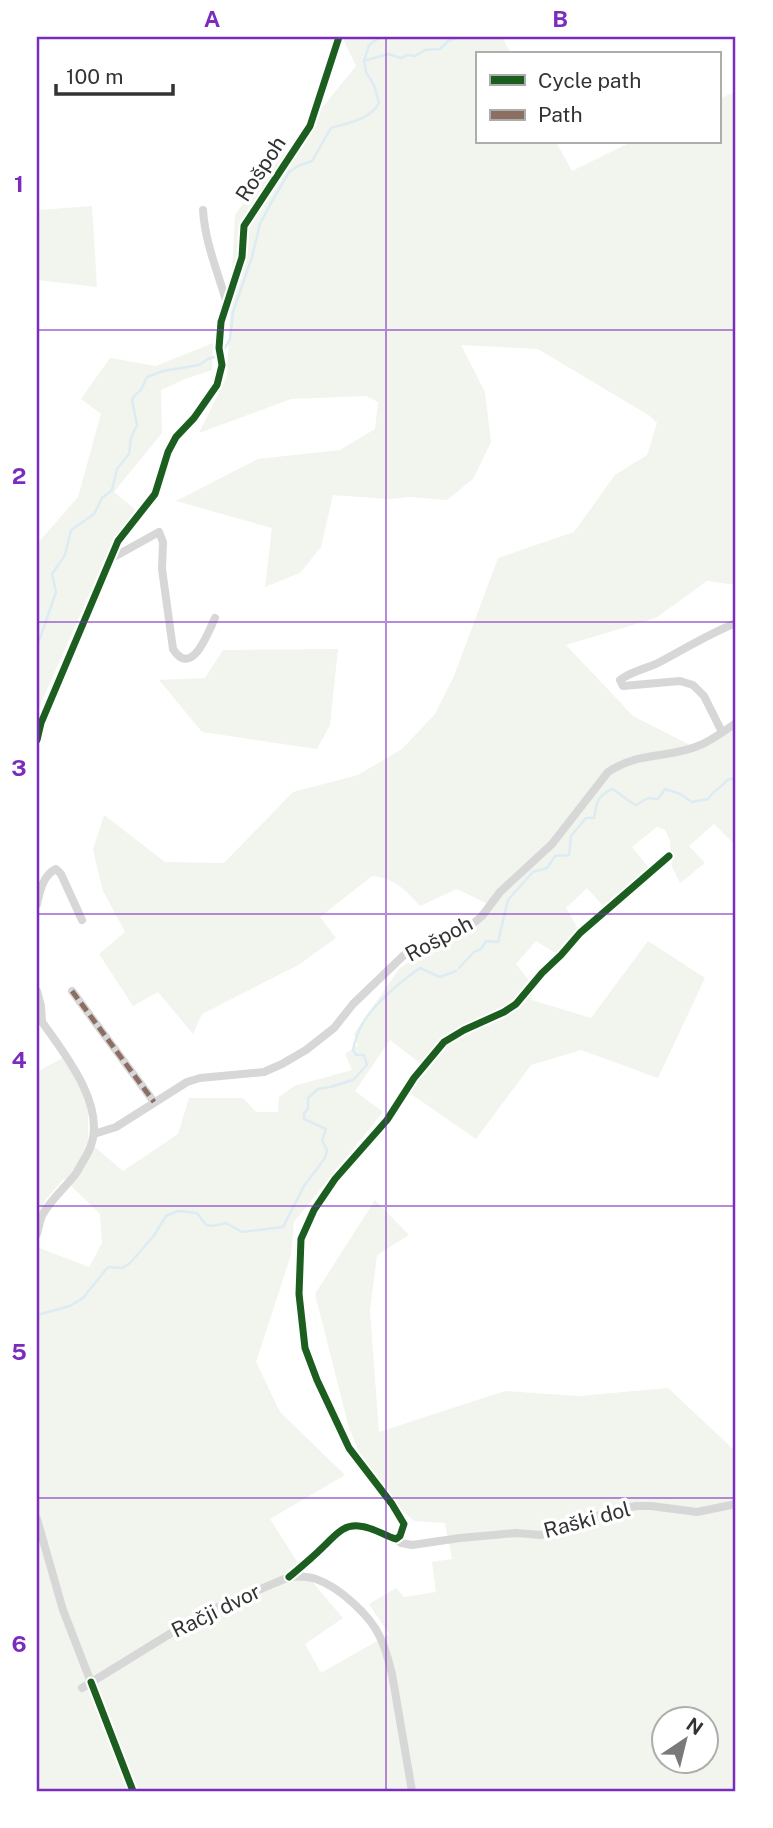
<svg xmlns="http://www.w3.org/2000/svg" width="773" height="1828" viewBox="0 0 773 1828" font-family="'Public Sans',sans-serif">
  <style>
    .green { fill: #f1f5ed; fill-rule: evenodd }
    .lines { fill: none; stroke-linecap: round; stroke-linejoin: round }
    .stream { stroke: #ddebf3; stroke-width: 2.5 }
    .minor { stroke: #d7d7d7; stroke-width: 8 }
    .quiet { stroke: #8d6e63; stroke-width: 5; stroke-dasharray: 10 5; stroke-linecap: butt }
    .cycleway-casing { stroke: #fff; stroke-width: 11 }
    .cycleway { stroke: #1b5e20; stroke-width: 7 }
    .grid { fill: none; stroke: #7b2cbf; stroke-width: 2; stroke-opacity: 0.55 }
    .labels { text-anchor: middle; stroke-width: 7; stroke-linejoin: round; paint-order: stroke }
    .street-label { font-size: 21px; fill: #333; stroke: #fff }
    .neatline { fill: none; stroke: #7b2cbf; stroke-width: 2.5 }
    .grid-label { font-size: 23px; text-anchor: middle; font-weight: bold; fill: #7b2cbf }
  </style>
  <rect width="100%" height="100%" fill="#fff"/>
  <g class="green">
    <path d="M342,37H502L511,54H477V142H556L572,171L631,142H719V99L736,91V585L707,581L656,618L566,645L633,716L694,747L736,722V846L714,824L689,846L705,863L680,883L672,867L670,841L665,830L657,827L632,847L650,869L604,907L587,888L566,908L579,930L557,954L536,941L516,964L530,982L532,1000L591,1018L648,941L705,978L658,1078L581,1050L531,1065L476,1139L408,1092L425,1067L390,1040L355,1091L383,1112L294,1222L291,1255L256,1362L280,1412L345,1475L270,1519L303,1571L343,1618L305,1644L321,1673L389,1634L369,1604L396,1588L404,1597L436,1592L432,1562L452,1559L445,1523L414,1521L390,1500L364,1464L349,1428L315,1294L375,1200L409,1235L377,1255L370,1311L379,1432L505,1391L579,1396L668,1388L732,1448L736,1449V1791H37V1247L89,1267L102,1243L100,1214L64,1179L46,1199L37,1221V1072L62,1058L82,1085L88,1111V1141L123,1171L178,1134L189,1098H243L256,1112H278L279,1097L294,1086L352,1070L345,1054L358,1045L354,1034L399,969L416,956L418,951L454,938L492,906L457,889L420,906C405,890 395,878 372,876L320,917L336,938L300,964L202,1014L193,1034L158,992L133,1006L99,954L125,932L103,891L93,850L104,815L165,862L224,863L293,792L358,775L402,749L435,714L454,676L498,558L574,532L615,475L647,455L657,423L650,416L538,349L461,345L485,392L491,442L473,479L447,500L410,497L389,499L333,495L321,547L300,573L265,587L272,528L176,501L258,459L340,450L375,429L378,402L366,396L291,399L199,433L227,376L235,214L356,66ZM664,1720H706V1762H664Z"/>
    <polygon points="37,191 39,210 92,206 97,287 37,280"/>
    <polygon points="213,343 212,370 185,379 161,390 162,433 114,492 137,511 111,546 37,712 37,544 78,497 101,414 81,399 110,358 156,366"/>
    <polygon points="338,649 330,725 317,749 202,732 159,680 205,678 223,650"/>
  </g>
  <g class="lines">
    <g class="stream">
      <polyline points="364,61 388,54 401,58 408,55 415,56 425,50 440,49 448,41 458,37"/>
      <path d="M37,642L39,641L56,592L52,574L65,555L71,530L94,514L102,498L112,490L117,469L129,454L131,438L137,425L132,400L135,395L141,390L147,377L163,371L199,365L208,359L221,355L230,339L233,312L252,257L260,224L271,203L289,172L298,166L312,161L331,128C348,123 371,119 379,103L374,85L366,72L364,61L369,45L380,37"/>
      <path d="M459,968L474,952L481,949L486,941L498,942L508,900L533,872L547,868L555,856L569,855L571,836L586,818H594C597,802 597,796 612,789C621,794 627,801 636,805L648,798L658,799L665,789L680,794L692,802L708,799C713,791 721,788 727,780L736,778"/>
      <path d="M37,1315L70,1306L83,1298L108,1267L122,1268L130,1263L153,1237L166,1216L178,1211L197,1213L206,1225L213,1226L226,1223L242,1232L283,1227L304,1186L325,1158L327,1150L322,1140L326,1129L304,1119V1113L308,1109V1098L318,1089L330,1087L353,1080L367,1065L364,1055H356L353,1050C355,1041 358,1031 363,1023C373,1005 402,980 420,968L440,977L456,971"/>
    </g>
    <g class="minor">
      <path d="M203,210C205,243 218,272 227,304"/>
      <path d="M112,558L159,532L163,542L162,569L173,649C192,679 208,632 215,618"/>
      <path d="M722,732L704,696L693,685L680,681L623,686L620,680C630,672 644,669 656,664C683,650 708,634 736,623"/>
      <polyline points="37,740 41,723 118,541 155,494 168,452 176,437 194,418 217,385 222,365 219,348 221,322 242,257 244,226 310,126 339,37"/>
      <path d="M37,904C40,891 43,875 56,869L61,874L82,920"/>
      <polyline points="37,991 41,1006 42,1021"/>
      <polyline points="72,991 154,1102"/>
      <path d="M37,1015C61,1049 108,1105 90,1148C87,1156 81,1164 77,1172C67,1186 52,1198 43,1214C40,1219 39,1227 37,1234"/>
      <path d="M94,1134L116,1127L187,1082L200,1078L264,1072L282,1064L306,1050L334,1028L353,1004L403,956L416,948L457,934L468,928L482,916L500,892L552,844L608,772C639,751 666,759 698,746C711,741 724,731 736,723"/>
      <polyline points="37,1519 63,1610 133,1791"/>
      <polyline points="396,1539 401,1543 412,1545 460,1538 516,1533 541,1535 565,1530 607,1512 636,1506 651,1506 697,1512 736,1504"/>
      <path d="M289,1577C301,1567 312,1558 323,1547C334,1537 342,1524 359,1526C373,1527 383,1535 396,1539L400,1536L404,1524L392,1504L349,1448L317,1380L305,1348L299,1294L301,1239L314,1210L335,1179L387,1120L414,1078L444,1042L464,1030L504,1012L516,1004L542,973L561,955L580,933L669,856"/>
      <path d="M82,1688L202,1614L289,1577C299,1576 307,1576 316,1579C339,1587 370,1615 380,1637C386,1649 389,1662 392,1674L412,1791"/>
    </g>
    <polyline class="quiet" points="72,991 154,1102"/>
    <g class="cycleway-casing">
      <g id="cycleway">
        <polyline points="37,740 41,723 118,541 155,494 168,452 176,437 194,418 217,385 222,365 219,348 221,322 242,257 244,226 310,126 339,37"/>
        <path d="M289,1577C301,1567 312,1558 323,1547C334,1537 342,1524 359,1526C373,1527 383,1535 396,1539L400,1536L404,1524L392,1504L349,1448L317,1380L305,1348L299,1294L301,1239L314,1210L335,1179L387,1120L414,1078L444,1042L464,1030L504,1012L516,1004L542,973L561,955L580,933L669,856"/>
        <polyline points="91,1682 133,1791"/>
      </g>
    </g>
    <use href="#cycleway" class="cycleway"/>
  </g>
  <path class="grid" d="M386,37V1791M37,330H736M37,622H736M37,914H736M37,1206H736M37,1498H736"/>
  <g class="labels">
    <g class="street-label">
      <text transform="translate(261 169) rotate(-57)" y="7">Rošpoh</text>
      <text transform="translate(439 939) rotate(-28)" y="7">Rošpoh</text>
      <text transform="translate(587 1520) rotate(-15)" y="7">Raški dol</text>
      <text transform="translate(216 1611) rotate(-26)" y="7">Račji dvor</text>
    </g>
  </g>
  <rect width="773" height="1828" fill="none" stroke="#ffffff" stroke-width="77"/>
  <rect x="476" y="52" width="245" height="91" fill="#ffffff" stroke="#adadad" stroke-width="2"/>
  <rect x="490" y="75" width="35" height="10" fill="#1b5e20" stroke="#adadad" stroke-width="2"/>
  <text x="538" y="88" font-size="21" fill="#333333">Cycle path</text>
  <rect x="490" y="110" width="35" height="10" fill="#8d6e63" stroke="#adadad" stroke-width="2"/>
  <text x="538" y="122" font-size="21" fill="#333333">Path</text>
  <g transform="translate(685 1740) rotate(35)"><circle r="33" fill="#ffffff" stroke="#adadad" stroke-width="2"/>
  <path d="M0-5L12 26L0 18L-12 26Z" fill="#7a7a7a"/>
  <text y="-10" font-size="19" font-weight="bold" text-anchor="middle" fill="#333333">N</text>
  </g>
  <path d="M56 84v10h117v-10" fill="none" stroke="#333333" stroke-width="3.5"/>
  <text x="66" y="84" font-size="21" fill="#333333" stroke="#ffffff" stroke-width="5" paint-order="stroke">100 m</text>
  <rect x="38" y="38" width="696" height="1752" class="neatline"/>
  <g class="grid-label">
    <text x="212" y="27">A</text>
    <text x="560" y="27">B</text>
    <text x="19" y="192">1</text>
    <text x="19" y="484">2</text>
    <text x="19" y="776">3</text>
    <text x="19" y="1068">4</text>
    <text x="19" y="1360">5</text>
    <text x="19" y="1652">6</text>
  </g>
</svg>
